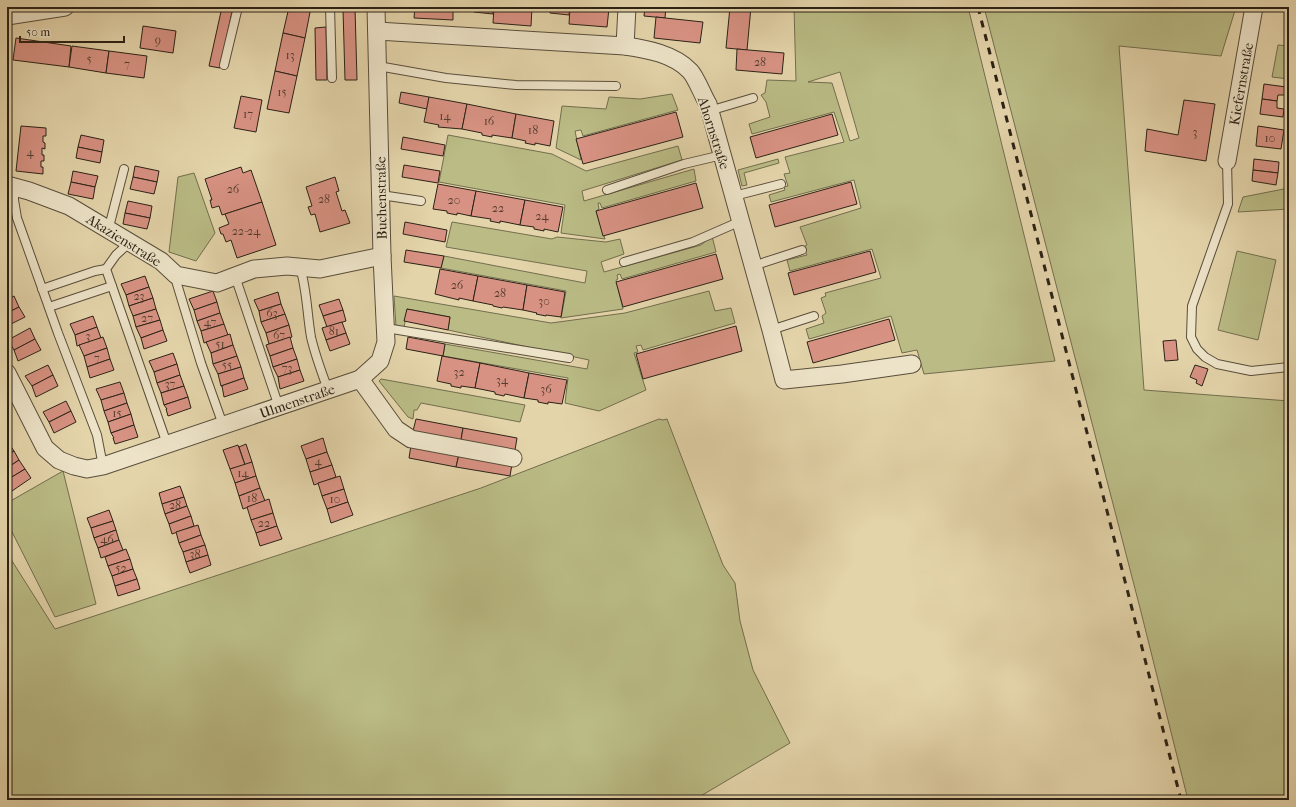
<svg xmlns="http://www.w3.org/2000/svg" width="1296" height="807" viewBox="0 0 1296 807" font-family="'IM FELL French Canon',serif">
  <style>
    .green { fill: #babb85; stroke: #726e4e; fill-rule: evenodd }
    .building { fill: #d89283; stroke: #2b2216 }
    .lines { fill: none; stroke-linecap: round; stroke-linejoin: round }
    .service-casing { stroke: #594e3b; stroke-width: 10 }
    .minor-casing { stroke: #594e3b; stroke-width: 19 }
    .service { stroke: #ede3c8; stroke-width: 8 }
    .minor { stroke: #ede3c8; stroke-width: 17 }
    .rail { stroke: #2b2216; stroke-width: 3; stroke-dasharray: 7 7; stroke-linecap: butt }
    .labels { text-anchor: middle; stroke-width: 3.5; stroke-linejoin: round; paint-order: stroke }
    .number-label { font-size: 12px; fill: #563e31 }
    .street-label { font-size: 14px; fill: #2b2216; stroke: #ede3c8 }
  </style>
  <rect width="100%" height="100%" fill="#e4d4aa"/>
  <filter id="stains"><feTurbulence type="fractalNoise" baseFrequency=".005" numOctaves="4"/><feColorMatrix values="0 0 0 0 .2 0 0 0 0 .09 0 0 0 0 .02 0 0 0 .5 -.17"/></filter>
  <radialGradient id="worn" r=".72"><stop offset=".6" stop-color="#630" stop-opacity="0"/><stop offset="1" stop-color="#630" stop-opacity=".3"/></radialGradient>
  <g class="green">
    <path d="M794,7H968L1055,361L924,374L917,350L902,353L891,316L809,339L806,329L824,323L822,316L826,313L821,298L826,296L825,293L881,278L872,249L790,271L787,260L807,255L803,247L807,245L800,227L861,208L854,180L771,202L769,195L785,190L784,187L788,186L784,174L790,173L785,157L844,142L834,112L752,134L749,124L770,117L766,102L761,95L765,93L767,80L796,81ZM840,72L859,138L850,141L832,83L808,82Z"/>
    <polygon points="984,7 1236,7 1221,56 1119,46 1144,390 1289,401 1289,800 1188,800 1140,608"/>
    <polygon points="1278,45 1289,46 1289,79 1272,77"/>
    <polygon points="672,94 678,110 583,136 581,130 575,131 581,160 556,148 562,106 606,109 609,97 640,99"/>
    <polygon points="448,135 552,154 586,171 678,146 682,160 582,191 584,201 694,169 696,181 602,208 600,203 598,203 599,209 596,211 605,239 561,233 565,205 439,182"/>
    <polygon points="778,159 779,163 744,173 747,185 742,186 738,170"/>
    <polygon points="194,173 215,233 196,261 169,252 178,177"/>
    <polygon points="1289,188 1289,209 1238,212 1243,197"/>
    <polygon points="452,222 552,239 557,237 606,242 620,239 624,254 601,262 604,272 701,245 712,236 716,252 622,279 620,274 617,275 618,279 616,280 623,309 561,318 566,291 441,268 444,256 585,283 587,271 446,247"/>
    <polygon points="1237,251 1276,260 1258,340 1218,330"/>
    <polygon points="709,291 715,311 731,308 735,323 643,350 641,345 636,346 638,352 634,353 646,390 599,411 565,403 568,378 443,356 445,344 587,369 589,360 448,330 450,317 407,309 404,328 396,327 394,296 551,323 625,313"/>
    <polygon points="381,379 525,405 520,422 421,403 417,410 414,410 413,419 408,417 379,381"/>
    <polygon points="659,419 663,420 667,419 723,565 735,583 740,621 753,670 790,743 694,800 7,800 7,553 55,629 481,488"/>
    <polygon points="63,471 96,604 55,617 7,522 7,503"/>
  </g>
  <g class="building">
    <polygon points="222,7 233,7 220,68 209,66"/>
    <polygon points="289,7 311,7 305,38 283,33"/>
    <polygon points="415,7 453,7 453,20 414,18"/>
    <polygon points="474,7 493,7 493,14 474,12"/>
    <polygon points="494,7 532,7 531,26 493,23"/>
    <polygon points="550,7 570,7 569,15 550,13"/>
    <polygon points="570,7 609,8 607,27 569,24"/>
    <polygon points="645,7 666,7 665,18 644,16"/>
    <polygon points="730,7 751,7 747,50 726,48"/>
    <polygon points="355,8 357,80 345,80 343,9"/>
    <polygon points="656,17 703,22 700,43 654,38"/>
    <polygon points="143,26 176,31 173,53 140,48"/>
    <polygon points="326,27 327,80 316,80 315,28"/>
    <polygon points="283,33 305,38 297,76 275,71"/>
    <polygon points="16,38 71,46 69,67 13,60"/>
    <polygon points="72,46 109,51 106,73 69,67"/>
    <polygon points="737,49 784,53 782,74 736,70"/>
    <polygon points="109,51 147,56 144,78 106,73"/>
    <polygon points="275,71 297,76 289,113 267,109"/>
    <polygon points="1264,84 1286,87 1285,95 1278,95 1277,101 1262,99"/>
    <polygon points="401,92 429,97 427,109 399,103"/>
    <polygon points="241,96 262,100 256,132 234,128"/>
    <polygon points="429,97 467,104 462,129 438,127 439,125 424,122"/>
    <polygon points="1262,99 1277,101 1277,108 1284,109 1283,117 1260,114"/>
    <polygon points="1184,100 1215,104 1206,161 1145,151 1147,129 1178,135"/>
    <polygon points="467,104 516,114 512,138 492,135 492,137 482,135 482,133 462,129"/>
    <polygon points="676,112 683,137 583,164 576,139"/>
    <polygon points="516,114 554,121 550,146 535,143 535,145 525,143 526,141 512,138"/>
    <polygon points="832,114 838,135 756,158 750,137"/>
    <polygon points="21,126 46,128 46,136 43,136 43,142 45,143 45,149 42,148 42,155 44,155 44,161 41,161 41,167 43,167 43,174 16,171"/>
    <polygon points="1258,126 1284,130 1281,149 1256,146"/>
    <polygon points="81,135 104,140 102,152 78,147"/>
    <polygon points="403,137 445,145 443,156 401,149"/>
    <polygon points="78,147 102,152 100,163 76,158"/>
    <polygon points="1254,159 1279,162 1278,173 1253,170"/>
    <polygon points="404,165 440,171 438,183 402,177"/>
    <polygon points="135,166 159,171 157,182 133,177"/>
    <polygon points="241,167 243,173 251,170 262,202 222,215 219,206 212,208 210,200 212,200 205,179"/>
    <polygon points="1253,170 1278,173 1276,185 1252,181"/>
    <polygon points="73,171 98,176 95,187 71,182"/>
    <polygon points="133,177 157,182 154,194 130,189"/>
    <polygon points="335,177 339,191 336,192 342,211 345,210 350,223 320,232 315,214 311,215 308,207 312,206 306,187"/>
    <polygon points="71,182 95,187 93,199 68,194"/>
    <polygon points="851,182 857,204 775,227 769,205"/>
    <polygon points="696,183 703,208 603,236 596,211"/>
    <polygon points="438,184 476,191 471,216 457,213 457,215 447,213 447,211 433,209"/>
    <polygon points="476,191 525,200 520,225 500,221 500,223 490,221 491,219 471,216"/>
    <polygon points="525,200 563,207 558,232 544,229 544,231 534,229 534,227 520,225"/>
    <polygon points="128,201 152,206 150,218 125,213"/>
    <polygon points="262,202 276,245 237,258 231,240 226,242 223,234 221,234 219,228 229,224 225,214"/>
    <polygon points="125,213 150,218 147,229 123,224"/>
    <polygon points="405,222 447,230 445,242 403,234"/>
    <polygon points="406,250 444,256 441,268 404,262"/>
    <polygon points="870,251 876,272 794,295 788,273"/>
    <polygon points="716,254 723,279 623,307 616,282"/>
    <polygon points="440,269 478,276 473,301 459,298 459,300 435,294"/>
    <polygon points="145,276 149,287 126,295 121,284"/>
    <polygon points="478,276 527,285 523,310 503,307 502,308 493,306 493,305 473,301"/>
    <polygon points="527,285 565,292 561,317 546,315 546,316 536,314 537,313 523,310"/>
    <polygon points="149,287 153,298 129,306 126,295"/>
    <polygon points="213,291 217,302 194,310 189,299"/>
    <polygon points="278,292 281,304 259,311 254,300"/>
    <polygon points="14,296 19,307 7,313 7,300"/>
    <polygon points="153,298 156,309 133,316 129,306"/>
    <polygon points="339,299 343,310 323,316 319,305"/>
    <polygon points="217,302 220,313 197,321 194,310"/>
    <polygon points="281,304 285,314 261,322 259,311"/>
    <polygon points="19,307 25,317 7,326 7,313"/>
    <polygon points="156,309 160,320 136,327 133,316"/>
    <polygon points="407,309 450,317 448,330 404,321"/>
    <polygon points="343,310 346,321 327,327 323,316"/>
    <polygon points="220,313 224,324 201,331 197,321"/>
    <polygon points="285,314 289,325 266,333 261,322"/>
    <polygon points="93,316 97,327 75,335 70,324"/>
    <polygon points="889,319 895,340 813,363 807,342"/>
    <polygon points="160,320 163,330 141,338 136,327"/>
    <polygon points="342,322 346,333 326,340 322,328"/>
    <polygon points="224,324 228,335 204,343 201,331"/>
    <polygon points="289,325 292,337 269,344 266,333"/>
    <polygon points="736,326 742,351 643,379 636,354"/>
    <polygon points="97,327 101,338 77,346 75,335"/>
    <polygon points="30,328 35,339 14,350 8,340"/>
    <polygon points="163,330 167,341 144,349 141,338"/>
    <polygon points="346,333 350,344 330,351 326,340"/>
    <polygon points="230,334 233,345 211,353 206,342"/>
    <polygon points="103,337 107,348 84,356 79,345"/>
    <polygon points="290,337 293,348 270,356 266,345"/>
    <polygon points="408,337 445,344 443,356 406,349"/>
    <polygon points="35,339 41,350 18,361 14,350"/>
    <polygon points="1176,340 1178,360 1165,361 1163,341"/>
    <polygon points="233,345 237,356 213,364 211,353"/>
    <polygon points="107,348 110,359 87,367 84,356"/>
    <polygon points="293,348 297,359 273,367 270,356"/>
    <polygon points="173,353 177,364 154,372 149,361"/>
    <polygon points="237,356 241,367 218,374 213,364"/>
    <polygon points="442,356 480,363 475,388 461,386 461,388 451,386 451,384 437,381"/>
    <polygon points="110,359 114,370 90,378 87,367"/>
    <polygon points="297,359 300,370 278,377 273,367"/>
    <polygon points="480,363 529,373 524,398 505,394 504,396 495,394 495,392 475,388"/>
    <polygon points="177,364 180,375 157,383 154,372"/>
    <polygon points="48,365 53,375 32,386 25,376"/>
    <polygon points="1195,365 1208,369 1202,386 1196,383 1197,380 1190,377"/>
    <polygon points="241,367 244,378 221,386 218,374"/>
    <polygon points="300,370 304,381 280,389 278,377"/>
    <polygon points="529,373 567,380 562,404 548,402 548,404 538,402 538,400 524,398"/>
    <polygon points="53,375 58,386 36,397 32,386"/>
    <polygon points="180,375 184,386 161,393 157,383"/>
    <polygon points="244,378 248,389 224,397 222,386 221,386"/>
    <polygon points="120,382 124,393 101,400 96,389"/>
    <polygon points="184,386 188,397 164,405 161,393"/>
    <polygon points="124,393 127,403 104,411 101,400"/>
    <polygon points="188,397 191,408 168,416 166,409 167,409 164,405"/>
    <polygon points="66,401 71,411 49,422 43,412"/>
    <polygon points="127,403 131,414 108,422 104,411"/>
    <polygon points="71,411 76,422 54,433 49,422"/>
    <polygon points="131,414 134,425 111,433 108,422"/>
    <polygon points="416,419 463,428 461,440 413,431"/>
    <polygon points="134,425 138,437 115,444 113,438 114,438 111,433"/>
    <polygon points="463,428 517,438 515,450 461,440"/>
    <polygon points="323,438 327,452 306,459 301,446"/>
    <polygon points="8,442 14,451 7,456 7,443"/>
    <polygon points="246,444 252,462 245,465 239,447"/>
    <polygon points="238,445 245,465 230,469 223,450"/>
    <polygon points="411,445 459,454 456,467 409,458"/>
    <polygon points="14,451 19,460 7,468 7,456"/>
    <polygon points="327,452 332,465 310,472 306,459"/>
    <polygon points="459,454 512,464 510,476 456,467"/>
    <polygon points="19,460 25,469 7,480 7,468"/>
    <polygon points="252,462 256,476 235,483 230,469"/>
    <polygon points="332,465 336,477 314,485 310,472"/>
    <polygon points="25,469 31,478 12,491 7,483 7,480"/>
    <polygon points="256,476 260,488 239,496 235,483"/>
    <polygon points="340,476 344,489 322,496 318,483"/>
    <polygon points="180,486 184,497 162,504 159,493"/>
    <polygon points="260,488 265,501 243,509 239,496"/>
    <polygon points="344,489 348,502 327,509 322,496"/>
    <polygon points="184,497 187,506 165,514 162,504"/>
    <polygon points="269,499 273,513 251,520 247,507"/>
    <polygon points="348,502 353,515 331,523 327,509"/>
    <polygon points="187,506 191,516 169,524 165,514"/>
    <polygon points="109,510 113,521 91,528 87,518"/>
    <polygon points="273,513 277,526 256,533 251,520"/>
    <polygon points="191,516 194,526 172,534 169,524"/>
    <polygon points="113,521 116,530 94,538 91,528"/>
    <polygon points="198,525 201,535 179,543 176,532"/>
    <polygon points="277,526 282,539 260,546 256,533"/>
    <polygon points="116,530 119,540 98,548 94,538"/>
    <polygon points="201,535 205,545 183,552 179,543"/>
    <polygon points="119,540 123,550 101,558 98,548"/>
    <polygon points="205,545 208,555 186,562 183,552"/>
    <polygon points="126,549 130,559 108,566 105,557"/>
    <polygon points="208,555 211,565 190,573 186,562"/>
    <polygon points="130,559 133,569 112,576 108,566"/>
    <polygon points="133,569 137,579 115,586 112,576"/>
    <polygon points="137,579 140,589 118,596 115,586"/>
  </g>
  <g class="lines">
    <g class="service-casing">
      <g id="service">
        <polyline points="330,7 332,78"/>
        <polyline points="224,65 238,7"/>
        <polyline points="378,66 446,78 516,85 616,86"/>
        <polyline points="709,111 753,98"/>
        <polyline points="1227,161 1228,204 1192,306 1191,337 1197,349 1205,357 1217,364 1251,371 1289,367"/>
        <polyline points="14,187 14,200 17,218 58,333 97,435 103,466"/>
        <polyline points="607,190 684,164 722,155"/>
        <polyline points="381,195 421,201"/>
        <polyline points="734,196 781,184"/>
        <polyline points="108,231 124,169"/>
        <polyline points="129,243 116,255 106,269 167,444"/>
        <polyline points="624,262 693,242 741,221"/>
        <polyline points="753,266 802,250"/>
        <path d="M300,267C307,290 307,314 311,337C315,355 322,373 328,390"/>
        <polyline points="174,274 201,363 223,425"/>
        <polyline points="235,276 279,407"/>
        <polyline points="42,289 95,271 106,269"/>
        <polyline points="49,307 112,286"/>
        <polyline points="386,328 569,358"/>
        <polyline points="771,330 814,316"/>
      </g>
    </g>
    <g class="minor-casing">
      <g id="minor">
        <polyline points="7,16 65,7"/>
        <path d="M377,31L625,46C647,49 674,54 690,71C696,77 703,96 708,104L771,330L784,380L842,374L912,364"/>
        <polyline points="625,46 627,7"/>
        <polyline points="1227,161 1254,7"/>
        <polyline points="7,185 29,191 69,206 161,261 176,275 217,283 254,269 287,266 320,269 382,256"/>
        <polyline points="7,373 45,448 59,460 74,466 87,469 103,466 360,379 396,429 411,439 513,458"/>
        <polyline points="360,379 380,361 386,342 382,256 376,7"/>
      </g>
    </g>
    <use href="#service" class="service"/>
    <use href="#minor" class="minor"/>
    <polyline class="rail" points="978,7 1181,800"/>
  </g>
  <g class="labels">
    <g class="number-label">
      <text x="158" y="44">9</text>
      <text x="290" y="59">13</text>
      <text x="89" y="63">5</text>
      <text x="760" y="66">28</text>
      <text x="127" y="68">7</text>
      <text x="282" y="96">15</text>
      <text x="248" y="118">17</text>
      <text x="445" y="120">14</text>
      <text x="489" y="125">16</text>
      <text x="533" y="134">18</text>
      <text x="1195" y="136">3</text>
      <text x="1270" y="142">10</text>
      <text x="30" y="156">4</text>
      <text x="233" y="193">26</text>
      <text x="324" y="203">28</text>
      <text x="454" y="204">20</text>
      <text x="498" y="212">22</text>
      <text x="542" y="220">24</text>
      <text x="246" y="235">22-24</text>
      <text x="457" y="289">26</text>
      <text x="500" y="297">28</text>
      <text x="139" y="300">23</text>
      <text x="544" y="305">30</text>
      <text x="272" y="317">63</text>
      <text x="147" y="322">27</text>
      <text x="210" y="326">47</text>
      <text x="334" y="335">81</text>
      <text x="279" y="339">67</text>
      <text x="88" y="340">3</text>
      <text x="220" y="348">51</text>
      <text x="97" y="362">7</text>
      <text x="227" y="369">55</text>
      <text x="287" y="372">73</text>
      <text x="459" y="376">32</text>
      <text x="502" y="384">34</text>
      <text x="170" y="388">37</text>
      <text x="546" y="393">36</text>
      <text x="117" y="417">15</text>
      <text x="318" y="465">4</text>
      <text x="243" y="477">14</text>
      <text x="252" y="502">18</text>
      <text x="335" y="503">10</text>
      <text x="175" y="509">28</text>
      <text x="264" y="527">22</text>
      <text x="107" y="543">46</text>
      <text x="195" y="558">38</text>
      <text x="121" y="572">52</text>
    </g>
    <g class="street-label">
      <text transform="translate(1241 84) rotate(-80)" y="5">Kiefernstraße</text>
      <text transform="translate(714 133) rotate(72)" y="5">Ahornstraße</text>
      <text transform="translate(381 198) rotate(-91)" y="5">Buchenstraße</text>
      <text transform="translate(124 240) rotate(32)" y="5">Akazienstraße</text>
      <text transform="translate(297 401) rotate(-19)" y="5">Ulmenstraße</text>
    </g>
  </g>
  <rect width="1296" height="807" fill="none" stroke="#e4d4aa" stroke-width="24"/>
  <rect x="8" y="8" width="1280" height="791" fill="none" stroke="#2b2216" stroke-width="2"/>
  <rect x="12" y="12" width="1272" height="783" fill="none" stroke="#2b2216"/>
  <path d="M20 36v6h104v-6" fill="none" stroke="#2b2216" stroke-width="2"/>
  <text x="26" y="36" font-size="12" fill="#2b2216" stroke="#ede3c8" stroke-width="3" paint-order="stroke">50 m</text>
  <rect width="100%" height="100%" filter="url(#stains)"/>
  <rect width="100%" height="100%" fill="url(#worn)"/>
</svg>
